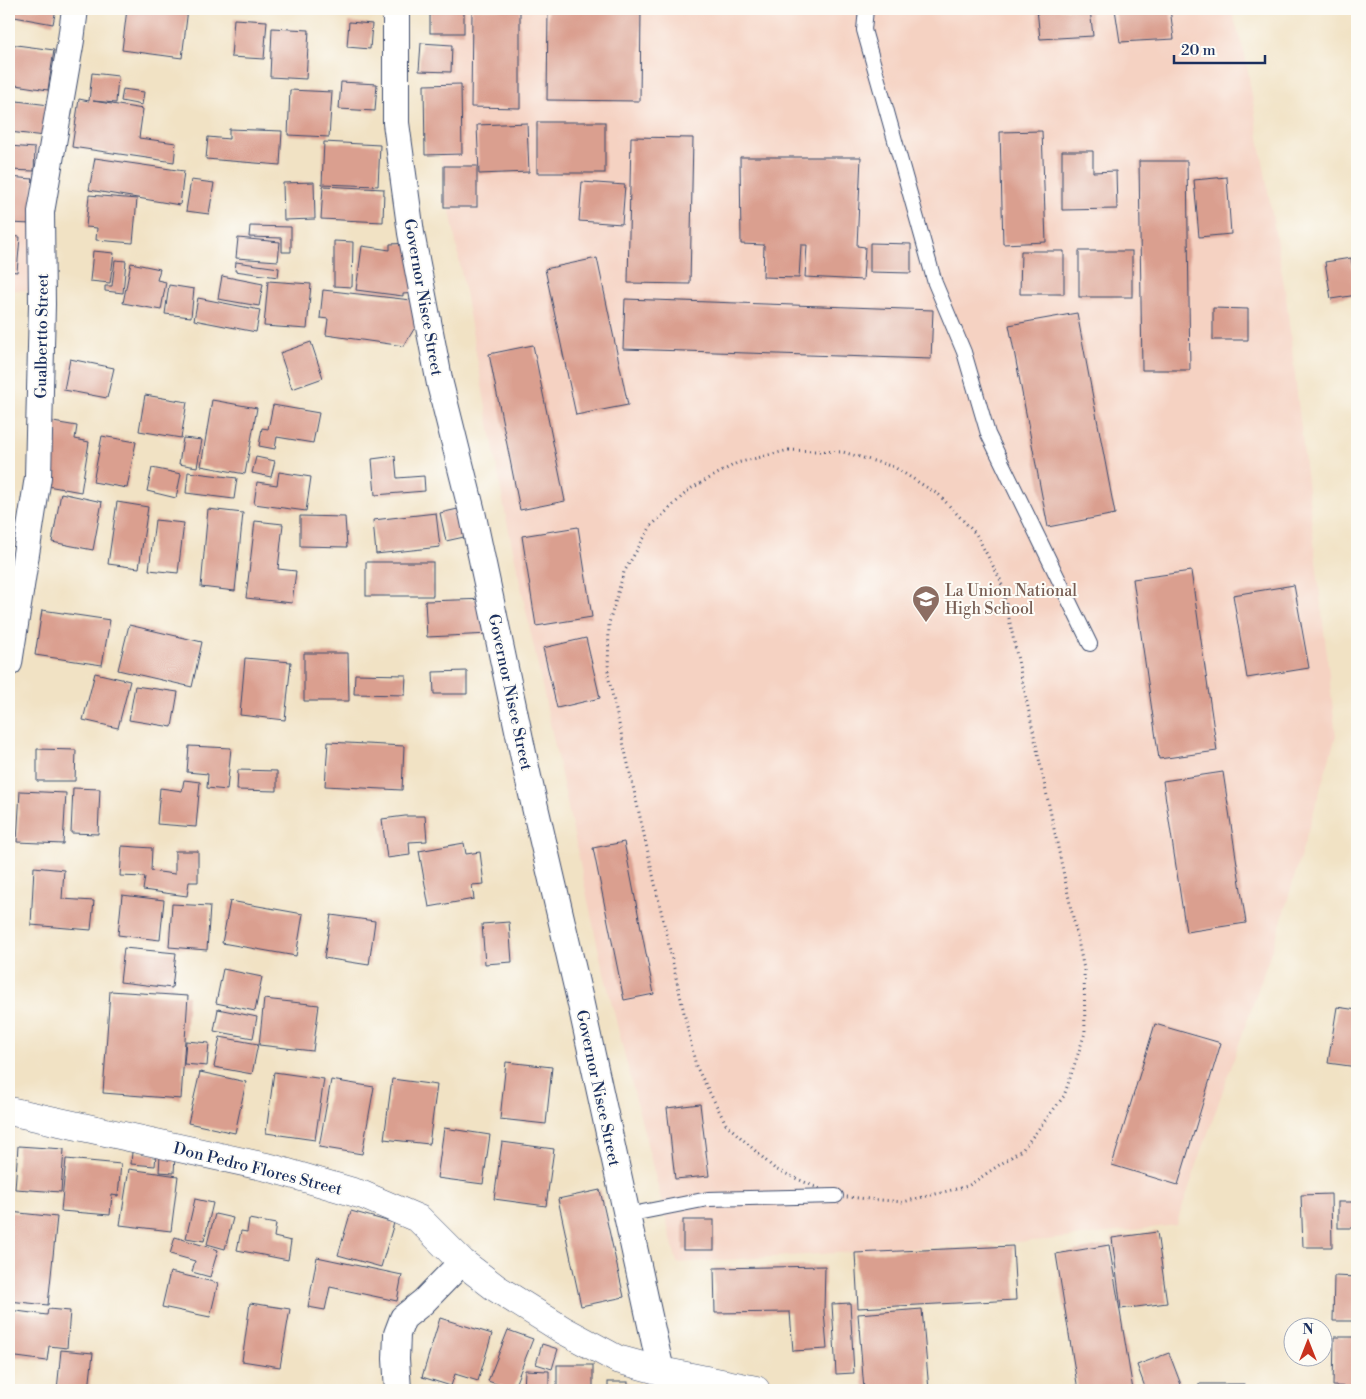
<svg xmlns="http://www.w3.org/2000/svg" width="1366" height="1399" viewBox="0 0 1366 1399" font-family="'Libre Bodoni',serif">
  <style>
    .built { fill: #f5d2c2 }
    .building { fill: #da9f8f }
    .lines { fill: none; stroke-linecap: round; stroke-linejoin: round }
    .lane-casing { stroke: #3b4a6d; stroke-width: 16 }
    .street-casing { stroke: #3b4a6d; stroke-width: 28 }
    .secondary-casing { stroke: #3b4a6d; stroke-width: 29 }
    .path { stroke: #3b4a6d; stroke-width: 3; stroke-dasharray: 1 4; stroke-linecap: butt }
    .lane { stroke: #fff; stroke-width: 14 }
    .street { stroke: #fff; stroke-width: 26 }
    .secondary { stroke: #fff; stroke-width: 28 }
    .labels { text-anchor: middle; stroke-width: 4; stroke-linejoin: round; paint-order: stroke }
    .street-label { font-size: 16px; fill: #1b2f5e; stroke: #fdfcf7 }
    .education-label { font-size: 16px; fill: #785e54; stroke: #fdfcf7; text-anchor: start }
  </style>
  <rect width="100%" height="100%" fill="#fdfcf7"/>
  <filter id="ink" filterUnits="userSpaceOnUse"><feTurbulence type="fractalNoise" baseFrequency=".02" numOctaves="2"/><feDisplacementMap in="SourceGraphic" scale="10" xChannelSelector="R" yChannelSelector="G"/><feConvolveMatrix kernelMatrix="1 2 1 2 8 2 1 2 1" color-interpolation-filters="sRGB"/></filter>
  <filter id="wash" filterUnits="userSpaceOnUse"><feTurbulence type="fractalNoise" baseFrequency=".0096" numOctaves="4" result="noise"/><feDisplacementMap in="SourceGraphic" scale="20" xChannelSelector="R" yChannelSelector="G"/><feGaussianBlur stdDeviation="1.12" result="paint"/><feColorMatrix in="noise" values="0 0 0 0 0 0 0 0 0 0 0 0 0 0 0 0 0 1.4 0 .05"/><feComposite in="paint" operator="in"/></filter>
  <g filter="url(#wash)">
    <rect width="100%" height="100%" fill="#f1e2c4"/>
    <g class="built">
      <polygon points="440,9 1231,9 1245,55 1286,297 1336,736 1279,929 1176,1225 1048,1240 677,1263 600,957 505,512 436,133"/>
      <polygon points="9,141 50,146 33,291 9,290"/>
    </g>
    <g id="blocks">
      <g class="building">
        <polygon points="9,9 56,9 53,24 9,16"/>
        <polygon points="127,9 188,9 182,58 122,50"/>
        <rect x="430" y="9" width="34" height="24"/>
        <polygon points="472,9 520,9 520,108 471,107"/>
        <polygon points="548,9 641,9 640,101 547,100"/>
        <polygon points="1037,9 1090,9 1093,36 1040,39"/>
        <polygon points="1115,9 1170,9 1174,39 1120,42"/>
        <polygon points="234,19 267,21 264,59 231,57"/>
        <polygon points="349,22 372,24 370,49 347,47"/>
        <polygon points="272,28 309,30 306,79 270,77"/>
        <polygon points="421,43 452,45 451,72 419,71"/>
        <polygon points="9,44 54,50 48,90 9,84"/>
        <polygon points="92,73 118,76 116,103 93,101 143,109 139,138 176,143 174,162 72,147 79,99 89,101"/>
        <polygon points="341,82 377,84 375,111 339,109"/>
        <polygon points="461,84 462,154 425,155 424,85"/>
        <polygon points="123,89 144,92 142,105 121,101"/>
        <polygon points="290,90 332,92 329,137 288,135"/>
        <polygon points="9,100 49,105 45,136 9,132"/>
        <rect x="537" y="122" width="68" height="51"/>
        <polygon points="527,123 529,172 479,174 477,125"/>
        <polygon points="229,129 282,131 280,165 206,159 208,137 229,139"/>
        <polygon points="1042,131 1046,242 1003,244 1000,132"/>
        <polygon points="631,137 693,138 690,284 628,283"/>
        <polygon points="324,142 380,145 378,186 322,184"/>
        <polygon points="9,146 35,148 34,171 9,170"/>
        <polygon points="1062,151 1093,151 1093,172 1116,171 1117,209 1062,210"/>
        <polygon points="740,157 861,157 857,246 865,247 863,280 805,277 807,245 801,245 799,278 763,277 764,245 741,244"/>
        <polygon points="95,158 184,171 180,205 89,190"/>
        <polygon points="1139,161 1187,161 1190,370 1142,370"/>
        <rect x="444" y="166" width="33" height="41"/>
        <polygon points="9,177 33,179 32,224 9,223"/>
        <polygon points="1227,177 1231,234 1199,237 1194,180"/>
        <polygon points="191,180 214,183 209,214 186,211"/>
        <polygon points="314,182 315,219 284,220 283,183"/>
        <polygon points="582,182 625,185 622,224 579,221"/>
        <polygon points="323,186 384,189 383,222 321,219"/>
        <polygon points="89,195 137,199 133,243 96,240 97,228 86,227"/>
        <polygon points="250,226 291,227 291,252 282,252 282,238 249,237"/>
        <polygon points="9,236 20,237 17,272 9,271"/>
        <polygon points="238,238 280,242 278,261 236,258"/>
        <polygon points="334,241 353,242 352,287 334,286"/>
        <polygon points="411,243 415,293 403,294 403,296 356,290 362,246 390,250 390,244"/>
        <polygon points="870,243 911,244 911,273 870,272"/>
        <polygon points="93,251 114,253 110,283 90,281"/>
        <polygon points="1021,251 1064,251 1064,294 1020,294"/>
        <rect x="1079" y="251" width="53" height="46"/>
        <polygon points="597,258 628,405 576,415 545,269"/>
        <polygon points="1351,258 1357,295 1331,299 1325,262"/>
        <polygon points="115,260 126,261 123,293 105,291 105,286 112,286"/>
        <polygon points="236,262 279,268 278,277 235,271"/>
        <polygon points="131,263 160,269 157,280 166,282 161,310 123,303"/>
        <polygon points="222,276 263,284 259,306 218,299"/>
        <polygon points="268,281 311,284 307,329 264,326"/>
        <polygon points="169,285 194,289 191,317 165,314"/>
        <polygon points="323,290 420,301 417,329 414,329 404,346 326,335 328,319 320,318"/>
        <polygon points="198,298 260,310 256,332 194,320"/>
        <polygon points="625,299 933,310 931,359 623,349"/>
        <polygon points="1213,308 1248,309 1248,340 1213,340"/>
        <polygon points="1077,313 1115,514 1048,527 1009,325"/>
        <polygon points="311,342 323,378 292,389 280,353"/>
        <polygon points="533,345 565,501 520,510 489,354"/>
        <polygon points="70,359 114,368 107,398 64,390"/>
        <polygon points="145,395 187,402 181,438 139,431"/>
        <polygon points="212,400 257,408 245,474 201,466"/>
        <polygon points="273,405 319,413 313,443 277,437 275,449 259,446 262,428 268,429"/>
        <polygon points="53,422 77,426 75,439 89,442 81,492 42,485"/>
        <polygon points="102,436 136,442 127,488 93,482"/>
        <polygon points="183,438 202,440 197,467 179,464"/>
        <polygon points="395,456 397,478 424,476 425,491 375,495 372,459"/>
        <polygon points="256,457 275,461 271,477 252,473"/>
        <polygon points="152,468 181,474 176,498 147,491"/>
        <polygon points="188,472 237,478 234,499 186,493"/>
        <polygon points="279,472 311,477 306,511 254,504 257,482 277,485"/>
        <polygon points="61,493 102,502 93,550 52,542"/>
        <polygon points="117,502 148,507 139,568 108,564"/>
        <polygon points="208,509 243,513 235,591 201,587"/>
        <polygon points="458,509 464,537 446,541 440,513"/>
        <polygon points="436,513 440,547 376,554 373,520"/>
        <polygon points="300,516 345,517 347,547 300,546"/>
        <polygon points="155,520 184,523 178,573 149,570"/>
        <polygon points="255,521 283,524 278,569 296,571 292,603 246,598"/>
        <polygon points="578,527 592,617 536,626 522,536"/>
        <rect x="366" y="562" width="67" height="34"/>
        <polygon points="1191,571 1217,751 1159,759 1133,579"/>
        <polygon points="1294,585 1309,668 1247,678 1233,595"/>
        <polygon points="488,599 490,634 427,637 425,601"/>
        <polygon points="42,610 110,620 102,665 35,655"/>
        <polygon points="129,625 202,642 192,687 118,670"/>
        <polygon points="586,638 600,698 557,708 543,648"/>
        <polygon points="304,653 348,653 349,701 304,701"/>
        <polygon points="245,658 291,662 285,720 240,715"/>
        <polygon points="467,671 467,694 434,694 433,672"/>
        <polygon points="95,673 130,681 118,728 83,720"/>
        <polygon points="355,674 406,675 405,695 354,694"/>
        <polygon points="135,686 178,692 172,727 129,720"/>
        <polygon points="328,742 404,746 402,790 325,786"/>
        <polygon points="189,746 231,748 227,790 207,788 208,774 187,772"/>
        <polygon points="37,749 76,750 75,781 37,781"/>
        <polygon points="238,770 277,771 277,791 237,790"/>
        <polygon points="1223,772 1246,923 1186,932 1163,781"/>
        <polygon points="184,780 200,782 196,827 157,824 160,788 182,791"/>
        <polygon points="73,788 100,789 98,834 71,833"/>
        <polygon points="20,791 66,793 63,844 17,842"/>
        <polygon points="405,816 425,816 427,841 409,842 410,855 387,858 382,819"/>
        <polygon points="624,842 654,994 624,1000 593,848"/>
        <polygon points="464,843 466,854 480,852 484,884 472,885 474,899 429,907 419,851"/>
        <polygon points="122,846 152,848 151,871 175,874 175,851 198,851 198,882 189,882 187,896 143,890 145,877 120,876"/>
        <polygon points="34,867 64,870 62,899 94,901 91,930 31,925"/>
        <polygon points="122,895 164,900 160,940 118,935"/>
        <polygon points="230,901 303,914 296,956 222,943"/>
        <polygon points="172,904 210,906 207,950 169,947"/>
        <polygon points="331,915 375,921 369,965 324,958"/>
        <polygon points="509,922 512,962 485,964 482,924"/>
        <polygon points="124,948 176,953 172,988 120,982"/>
        <polygon points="223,969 262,977 255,1011 216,1003"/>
        <polygon points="110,991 188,996 181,1099 103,1093"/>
        <polygon points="264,999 319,1005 313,1051 259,1045"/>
        <polygon points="1337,1007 1357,1010 1357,1067 1328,1063"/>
        <polygon points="218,1009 257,1017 253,1038 214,1031"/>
        <polygon points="1155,1024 1221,1043 1178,1185 1112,1165"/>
        <polygon points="220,1037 258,1044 252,1074 214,1067"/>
        <polygon points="186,1041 209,1043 207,1066 184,1064"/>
        <polygon points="506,1062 552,1067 546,1124 500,1119"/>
        <polygon points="200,1072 246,1082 235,1133 188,1123"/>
        <polygon points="274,1072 324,1079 315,1140 266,1133"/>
        <polygon points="392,1079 437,1085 429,1144 384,1139"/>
        <polygon points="331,1080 374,1087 362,1154 319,1147"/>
        <polygon points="700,1104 709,1176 675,1179 667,1108"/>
        <polygon points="444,1128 490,1135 483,1184 437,1178"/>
        <polygon points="502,1142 554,1149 546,1206 494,1199"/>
        <polygon points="18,1146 64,1149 61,1192 15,1189"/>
        <polygon points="132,1152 156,1154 155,1166 131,1164"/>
        <polygon points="160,1155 175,1156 174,1173 159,1172"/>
        <polygon points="66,1159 121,1164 118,1196 112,1195 110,1215 61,1211"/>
        <polygon points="129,1169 178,1176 171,1231 120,1225"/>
        <polygon points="600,1190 624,1297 581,1306 558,1199"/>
        <polygon points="1331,1194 1332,1247 1303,1247 1301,1195"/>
        <polygon points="195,1199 213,1203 204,1241 186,1238"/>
        <rect x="1338" y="1202" width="19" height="26"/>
        <polygon points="351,1211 394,1223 381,1267 338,1255"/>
        <polygon points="10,1212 57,1217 48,1305 9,1301"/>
        <polygon points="215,1214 233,1218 225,1249 207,1244"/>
        <polygon points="249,1219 276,1224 274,1237 291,1241 288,1260 237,1250 241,1231 247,1232"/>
        <rect x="683" y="1220" width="31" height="30"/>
        <polygon points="1157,1232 1167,1303 1121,1309 1112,1238"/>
        <polygon points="175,1237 218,1250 210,1277 192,1272 195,1261 170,1254"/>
        <polygon points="1109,1245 1133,1390 1078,1390 1056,1254"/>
        <polygon points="1013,1246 1016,1300 858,1308 855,1253"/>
        <polygon points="317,1257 402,1275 397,1301 330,1287 325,1310 308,1307"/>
        <polygon points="825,1266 824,1311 827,1349 793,1351 790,1312 715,1313 714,1268"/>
        <polygon points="170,1272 218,1283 210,1317 162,1307"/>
        <polygon points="1334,1276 1357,1277 1357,1321 1333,1321"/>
        <polygon points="250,1303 290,1309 280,1367 242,1361"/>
        <polygon points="850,1303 854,1373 836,1374 832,1304"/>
        <polygon points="48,1309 70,1311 67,1348 49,1346 47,1361 9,1356 9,1310 47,1315"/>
        <polygon points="922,1309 929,1390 864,1390 858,1314"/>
        <polygon points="440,1318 492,1334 478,1381 455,1374 451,1386 422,1377"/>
        <polygon points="508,1330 533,1339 513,1390 488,1381"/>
        <polygon points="1334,1337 1357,1337 1357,1387 1333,1386"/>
        <polygon points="542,1344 558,1349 552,1369 536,1364"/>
        <polygon points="61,1350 93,1353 89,1390 57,1390"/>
        <polygon points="1169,1353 1183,1390 1146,1390 1137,1365"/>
        <rect x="557" y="1365" width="36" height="25"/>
        <polygon points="525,1370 549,1371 549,1390 524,1390"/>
        <rect x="608" y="1382" width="20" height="8"/>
        <rect x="1199" y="1384" width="45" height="6"/>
      </g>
    </g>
  </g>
  <g filter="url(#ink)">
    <use href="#blocks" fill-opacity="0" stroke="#3b4a6d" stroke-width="1"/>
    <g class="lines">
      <g class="lane-casing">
        <g id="lane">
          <polyline points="866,9 864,30 935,283 964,352 988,434 1090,644"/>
          <polyline points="627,1215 708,1199 836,1196"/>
        </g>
      </g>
      <g class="street-casing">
        <g id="street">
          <polyline points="396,9 396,123 411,233 440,384 472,512 528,777 580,1000 661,1371"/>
          <polyline points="9,663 38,477 42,304 41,212 71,40 75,9"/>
          <polyline points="398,1390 396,1359 397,1334 403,1318 423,1302 462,1262"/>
        </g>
      </g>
      <g class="secondary-casing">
        <polyline id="secondary" points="9,1111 271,1168 363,1195 419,1219 462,1262 496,1288 563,1330 617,1359 661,1371 756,1390"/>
      </g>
      <polygon class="path" points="789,450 843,452 894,467 939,495 976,534 1001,581 1084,969 1085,1033 1064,1096 1023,1149 968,1186 903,1202 836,1196 775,1169 726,1124 696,1066 608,675 609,623 624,572 651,526 690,489 737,463"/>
      <use href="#lane" class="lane"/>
      <use href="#street" class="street"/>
      <use href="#secondary" class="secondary"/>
    </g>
  </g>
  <defs>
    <g id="school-pin" transform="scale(1.4375)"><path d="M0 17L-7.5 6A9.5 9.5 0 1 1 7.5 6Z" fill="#8d6e63" stroke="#fdfcf7"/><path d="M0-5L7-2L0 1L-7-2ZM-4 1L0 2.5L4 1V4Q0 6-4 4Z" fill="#fff"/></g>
  </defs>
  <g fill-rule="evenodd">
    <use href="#school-pin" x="926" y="599"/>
  </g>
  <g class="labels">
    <g class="street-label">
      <text transform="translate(424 297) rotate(80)" y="6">Governor Nisce Street</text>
      <text transform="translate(41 336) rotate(-89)" y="6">Gualbertto Street</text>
      <text transform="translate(511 692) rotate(78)" y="6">Governor Nisce Street</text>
      <text transform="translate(599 1088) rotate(78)" y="6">Governor Nisce Street</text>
      <text transform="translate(258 1168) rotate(14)" y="6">Don Pedro Flores Street</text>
    </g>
    <g class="education-label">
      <text x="945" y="596">La Union National<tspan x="945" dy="18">High School</tspan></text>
    </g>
  </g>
  <rect width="1366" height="1399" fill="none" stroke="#fdfcf7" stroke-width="30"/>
  <g transform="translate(1308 1342)"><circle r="24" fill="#fdfcf7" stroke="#a3aaba"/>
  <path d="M0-4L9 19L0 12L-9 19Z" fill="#c8321e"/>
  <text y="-8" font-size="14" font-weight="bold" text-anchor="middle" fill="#1b2f5e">N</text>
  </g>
  <path d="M1174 55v8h91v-8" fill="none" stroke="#1b2f5e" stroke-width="2.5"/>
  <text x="1181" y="55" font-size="15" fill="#1b2f5e" stroke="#fdfcf7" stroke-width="4" paint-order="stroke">20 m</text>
</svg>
